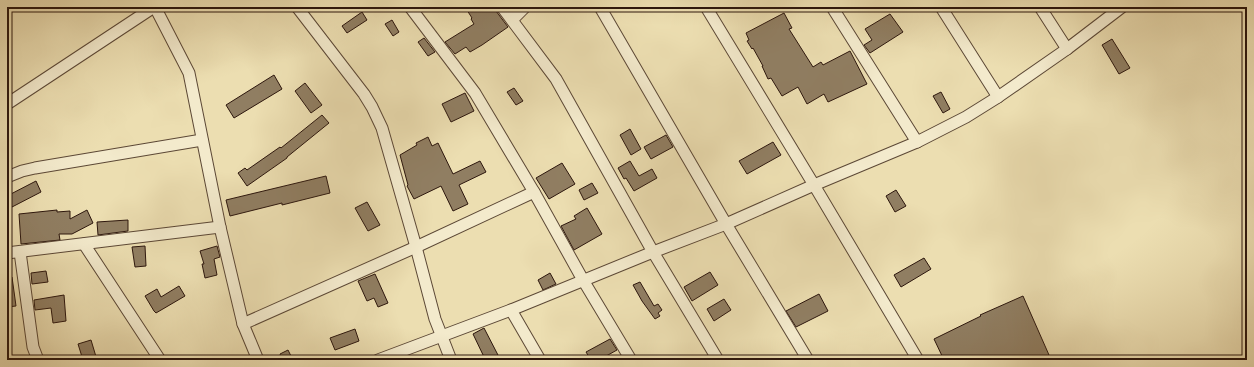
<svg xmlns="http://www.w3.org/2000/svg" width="1254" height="367" viewBox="0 0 1254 367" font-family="'Old Standard TT',serif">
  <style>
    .building { fill: #907e62; stroke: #2c160d }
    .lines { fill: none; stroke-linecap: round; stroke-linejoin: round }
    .street-casing { stroke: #5c4836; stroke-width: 13 }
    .street { stroke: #f3eacc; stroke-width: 11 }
  </style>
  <rect width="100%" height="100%" fill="#ecdeb1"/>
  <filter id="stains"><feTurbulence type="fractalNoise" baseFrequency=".005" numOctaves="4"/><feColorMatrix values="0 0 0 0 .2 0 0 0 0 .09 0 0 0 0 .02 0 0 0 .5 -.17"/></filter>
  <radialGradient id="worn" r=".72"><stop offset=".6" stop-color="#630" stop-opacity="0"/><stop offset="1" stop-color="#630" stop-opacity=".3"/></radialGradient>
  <g class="building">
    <polygon points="465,7 493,7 508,27 482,45 470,52 466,47 455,54 445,42 474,24 471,19 472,18"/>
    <polygon points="362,12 367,20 347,33 342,26"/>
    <polygon points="784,13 792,28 789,29 813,67 821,62 823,65 850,51 867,84 828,102 824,94 807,104 798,87 782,96 771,78 768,79 762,66 763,66 753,48 752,49 747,41 749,40 746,33"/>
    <polygon points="890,14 903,32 870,53 864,45 872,40 865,29"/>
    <polygon points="392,20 399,32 393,36 385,24"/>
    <polygon points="424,38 435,52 428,56 418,42"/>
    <polygon points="1112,39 1130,68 1119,74 1102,45"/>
    <polygon points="274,75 282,89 234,118 226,105"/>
    <polygon points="305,83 322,105 311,113 295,91"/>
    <polygon points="514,88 523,101 516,105 507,92"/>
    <polygon points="941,92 950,109 943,113 933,96"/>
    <polygon points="465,93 474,111 451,122 442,104"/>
    <polygon points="322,115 329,123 287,157 287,158 247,186 238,173 245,168 247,170 280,147 281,148"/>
    <polygon points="630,129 641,149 631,155 620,135"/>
    <polygon points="666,135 673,147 651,159 644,147"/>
    <polygon points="428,137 432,146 438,143 453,174 480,161 486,172 459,185 468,204 453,211 441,186 414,199 407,186 408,185 400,155 417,145 416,143"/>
    <polygon points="773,142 781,155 747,174 739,161"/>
    <polygon points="630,161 639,176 652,169 657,178 634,191 626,178 624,179 618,168"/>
    <polygon points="562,163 575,184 549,199 536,178"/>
    <polygon points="326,176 330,193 282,205 282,203 230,216 226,200"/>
    <polygon points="36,181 41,192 12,207 7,196"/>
    <polygon points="592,183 598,193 584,200 579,190"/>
    <polygon points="896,190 906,206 895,212 886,196"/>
    <polygon points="367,202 380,225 368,231 355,208"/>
    <polygon points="587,208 602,234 574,250 561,226 576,219 574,216"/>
    <polygon points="57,210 57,212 70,211 70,219 87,210 93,223 72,234 59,234 60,240 21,244 19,214"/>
    <polygon points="128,220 128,231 98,235 97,222"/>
    <polygon points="145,246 146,266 135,267 132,247"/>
    <polygon points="217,246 220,257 214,259 217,275 205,278 202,264 204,264 200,251"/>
    <polygon points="924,258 931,269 901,287 894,275"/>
    <polygon points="46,271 48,282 32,284 31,273"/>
    <polygon points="710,272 718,285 692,301 684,287"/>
    <polygon points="550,273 556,284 543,290 538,280"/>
    <polygon points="375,274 388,303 378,307 374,298 367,301 358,281"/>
    <polygon points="7,277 12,277 16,306 7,307"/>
    <polygon points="640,282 654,306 658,304 662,310 658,313 660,316 655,319 642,301 633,285"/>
    <polygon points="179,286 185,296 156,313 154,311 145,296 157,289 161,297"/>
    <polygon points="819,294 828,311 796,327 786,311"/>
    <polygon points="64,295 66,321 53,323 51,308 35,310 34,300"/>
    <polygon points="1023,296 1049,355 1044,357 1045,360 944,360 934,339 981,316 980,315"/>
    <polygon points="724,299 731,310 714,321 707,309"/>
    <polygon points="484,328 499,357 494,360 492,360 490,356 485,359 473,334"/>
    <polygon points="355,329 359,341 335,350 330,338"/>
    <polygon points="610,339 617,350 599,360 591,360 586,352"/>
    <polygon points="91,340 97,360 83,360 78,344"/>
    <polygon points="288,350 293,360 282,360 280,354"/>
  </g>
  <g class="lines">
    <g class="street-casing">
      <g id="street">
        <polyline points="155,7 189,73 220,227 243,324 258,360"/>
        <polyline points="297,7 364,94 372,107 382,128 416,247 435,319 451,360"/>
        <polyline points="410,7 475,93 534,192 583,280 631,360"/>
        <polyline points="502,7 556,79 653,252 718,360"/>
        <polyline points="600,7 726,224 808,360"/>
        <polyline points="706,7 814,185 918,360"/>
        <polyline points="832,7 917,142"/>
        <polyline points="941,7 998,97"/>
        <polyline points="1040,7 1067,49"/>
        <polyline points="512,20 525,7"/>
        <polyline points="7,104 154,7"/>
        <polyline points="7,177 22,171 35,168 202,140"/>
        <polyline points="84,244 160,360"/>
        <polyline points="20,252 33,347 38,360"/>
        <polyline points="7,253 220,227"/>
        <polyline points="511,310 540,360"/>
        <polyline points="243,324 416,247 534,192"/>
        <polyline points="378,360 511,310 653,252 726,224 814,185 917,142 966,117 998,97 1067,49 1122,7"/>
      </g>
    </g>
    <use href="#street" class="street"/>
  </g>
  <rect width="1254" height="367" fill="none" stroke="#ecdeb1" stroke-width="24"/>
  <rect x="8" y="8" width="1238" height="351" fill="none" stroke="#2c160d" stroke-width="2"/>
  <rect x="12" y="12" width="1230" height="343" fill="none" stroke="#2c160d"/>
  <rect width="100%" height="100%" filter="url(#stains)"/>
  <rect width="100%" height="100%" fill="url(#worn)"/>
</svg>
